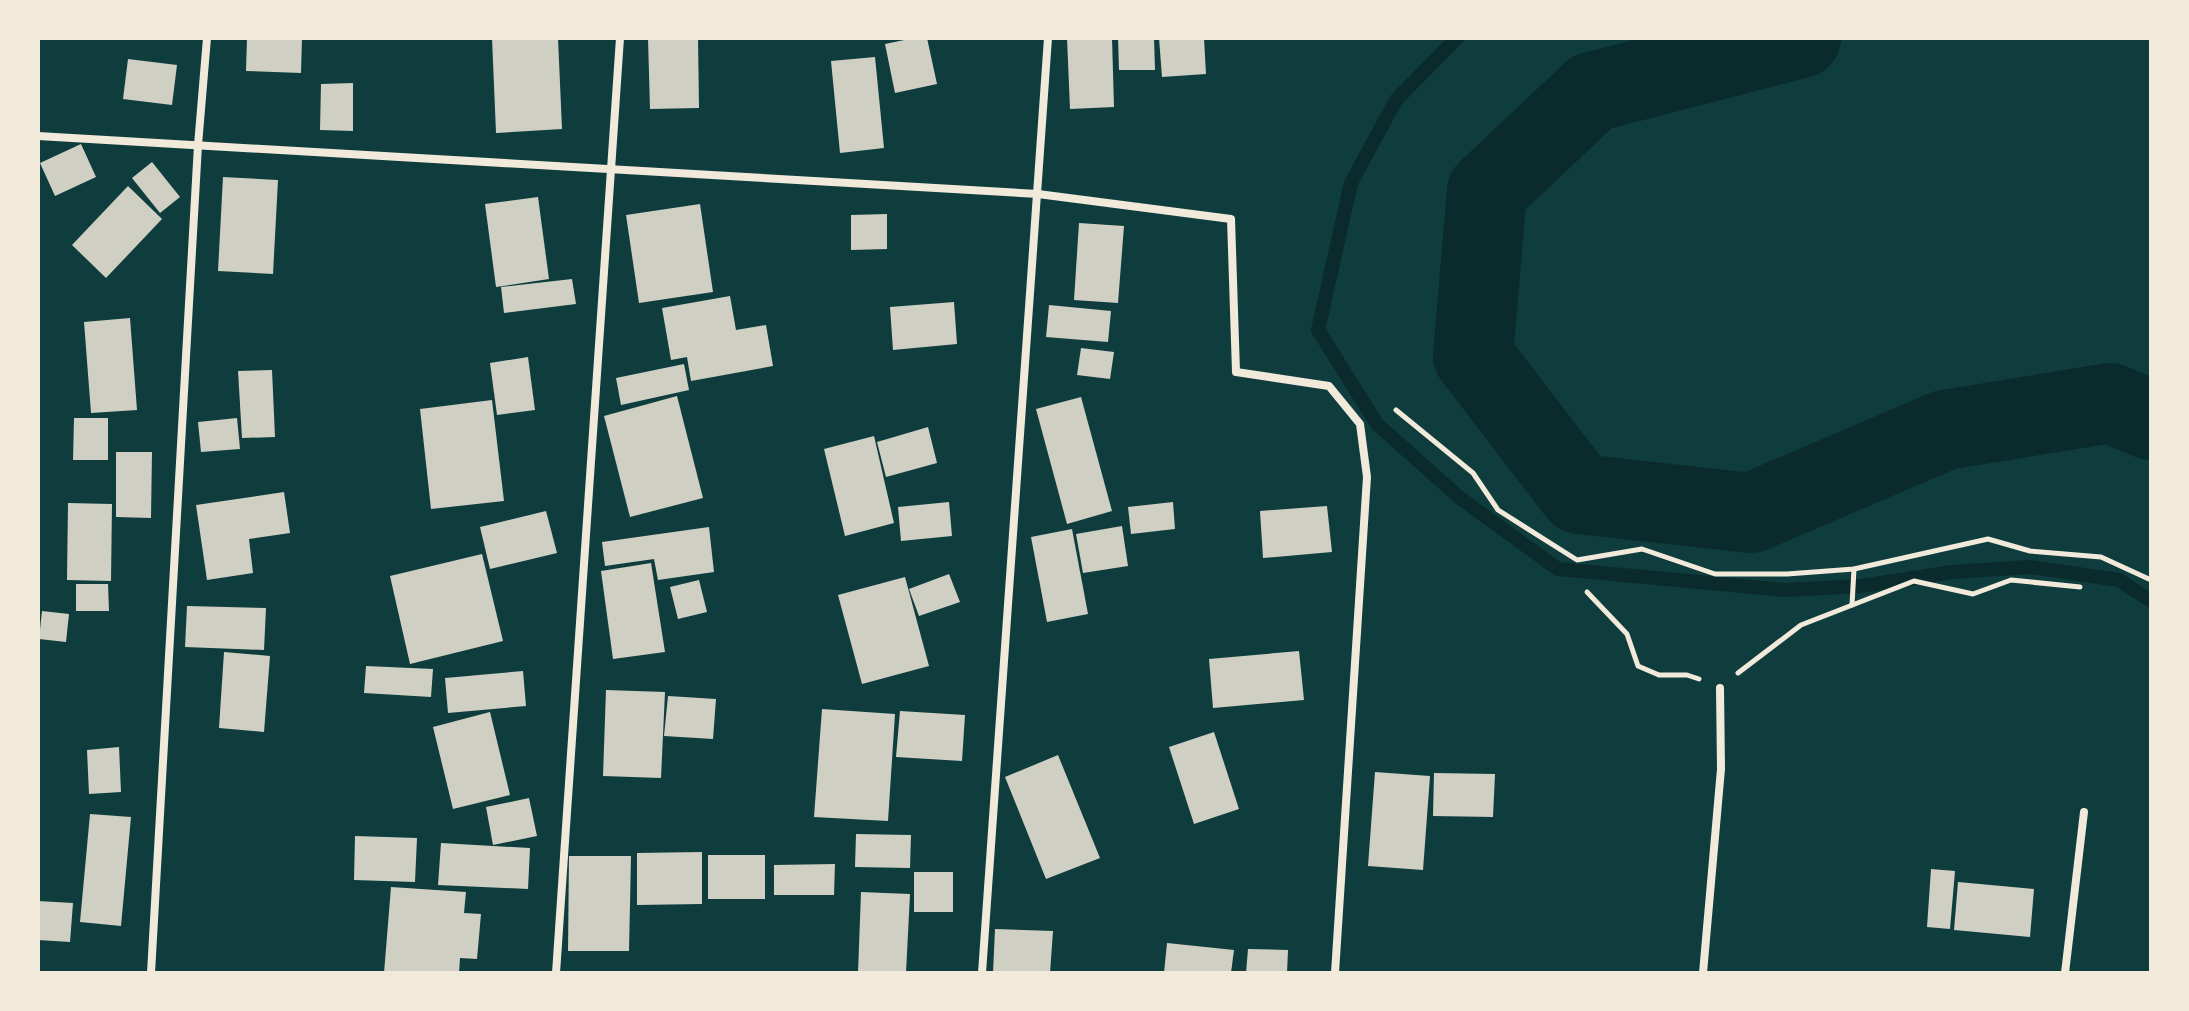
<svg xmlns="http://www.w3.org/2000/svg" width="2189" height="1011" viewBox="0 0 2189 1011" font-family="Mulish,sans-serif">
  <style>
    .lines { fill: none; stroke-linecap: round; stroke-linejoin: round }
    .stream { stroke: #0a2a2b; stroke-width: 14 }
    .river { stroke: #0a2a2b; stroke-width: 80 }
    .building { fill: #cfcfc3 }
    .path { stroke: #f1e9da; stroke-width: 5 }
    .minor { stroke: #f1e9da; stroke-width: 8 }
  </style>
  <rect width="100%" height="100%" fill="#0f3d3e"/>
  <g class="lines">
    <polyline class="stream" points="1457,38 1396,100 1351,183 1318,330 1377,424 1460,498 1558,569 1785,590 1862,586 1952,572 2030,567 2119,580 2151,601"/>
    <polyline class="river" points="1801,38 1592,92 1487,191 1473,356 1579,494 1751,513 1945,430 2110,403 2151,420"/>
  </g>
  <g class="building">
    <polygon points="247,38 302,38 301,73 246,71"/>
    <polygon points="492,38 558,38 562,129 496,133"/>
    <polygon points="648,38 698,38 699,108 650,109"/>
    <polygon points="914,38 927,38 937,84 895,93 885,44"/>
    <polygon points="1067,38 1112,38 1114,107 1070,109"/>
    <polygon points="1118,38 1154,38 1155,70 1119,70"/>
    <polygon points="1159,38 1204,38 1206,74 1162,77"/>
    <polygon points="875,57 884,148 840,153 831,61"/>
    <polygon points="128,59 177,65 172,105 123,99"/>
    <polygon points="353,83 353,131 320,130 321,84"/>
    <polygon points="81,144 96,177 55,196 40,163"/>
    <polygon points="152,162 180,197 160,213 132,178"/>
    <polygon points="223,177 278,180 273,274 218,271"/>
    <polygon points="128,186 162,219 106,278 72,245"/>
    <polygon points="538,197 549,279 496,287 485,204"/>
    <polygon points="700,204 713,292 639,303 626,215"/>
    <polygon points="887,214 887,249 851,250 851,215"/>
    <polygon points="1079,223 1124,226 1118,303 1074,300"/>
    <polygon points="572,279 576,304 504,313 501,287"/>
    <polygon points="730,296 736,330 766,325 773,366 691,381 687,357 671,360 662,308"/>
    <polygon points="954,302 957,344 893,350 890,307"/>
    <polygon points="1049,305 1111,311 1108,342 1046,337"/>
    <polygon points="130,318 137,410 91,413 84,322"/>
    <polygon points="1081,348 1114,352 1110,379 1077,375"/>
    <polygon points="528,357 535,410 497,415 490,363"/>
    <polygon points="684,364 689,390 621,405 616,378"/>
    <polygon points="272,370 275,437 242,438 238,371"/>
    <polygon points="677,396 703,498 630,517 604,416"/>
    <polygon points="1081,397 1112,511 1067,524 1036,409"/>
    <polygon points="492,400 504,501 431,509 420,409"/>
    <polygon points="74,418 108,418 108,460 73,460"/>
    <polygon points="237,418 240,449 201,452 198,422"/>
    <polygon points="928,427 937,463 886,477 877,442"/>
    <polygon points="874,436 894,523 845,536 824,449"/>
    <polygon points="116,452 152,452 151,518 116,517"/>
    <polygon points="284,492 290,533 249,539 253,573 207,580 196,505"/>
    <polygon points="949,502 952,536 901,541 898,507"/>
    <polygon points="1173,502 1175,529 1131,534 1128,507"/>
    <polygon points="68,503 112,504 111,581 67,580"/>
    <polygon points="1327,506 1332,552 1263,558 1260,511"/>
    <polygon points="546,511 557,553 490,569 480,527"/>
    <polygon points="1122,526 1128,566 1083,573 1076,534"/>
    <polygon points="709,527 714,572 658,580 654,559 605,566 602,542"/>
    <polygon points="1072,529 1088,614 1047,622 1031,537"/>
    <polygon points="482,554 503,641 410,664 390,576"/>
    <polygon points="651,563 665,652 613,659 601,571"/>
    <polygon points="949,574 960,602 919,616 909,589"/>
    <polygon points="905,577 929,666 862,684 838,595"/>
    <polygon points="699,580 707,612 678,619 670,587"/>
    <polygon points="76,584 108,584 109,611 76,611"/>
    <polygon points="187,606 266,608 264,650 185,647"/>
    <polygon points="42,611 69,614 66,642 39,639"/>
    <polygon points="1299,651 1304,700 1213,708 1209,659"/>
    <polygon points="224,652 270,656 264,732 219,728"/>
    <polygon points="366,666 433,669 431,697 364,693"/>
    <polygon points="523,671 526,706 448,713 445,678"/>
    <polygon points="606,690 665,692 661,778 603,776"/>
    <polygon points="668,696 716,699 713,739 664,736"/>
    <polygon points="822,709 895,714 888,821 814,817"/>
    <polygon points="900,711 965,715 962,761 896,757"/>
    <polygon points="490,712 510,795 453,809 433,727"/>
    <polygon points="1214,732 1239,809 1194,824 1169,747"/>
    <polygon points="119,747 121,792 89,794 87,750"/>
    <polygon points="1058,755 1100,858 1046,879 1005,777"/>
    <polygon points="1375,772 1430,776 1423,870 1368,866"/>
    <polygon points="1434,773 1495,774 1493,817 1433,816"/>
    <polygon points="529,798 537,836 493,845 486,807"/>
    <polygon points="90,814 131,817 121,926 80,922"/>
    <polygon points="856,834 911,835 910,868 855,867"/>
    <polygon points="355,836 417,838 415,882 354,880"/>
    <polygon points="441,843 530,848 528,889 438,885"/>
    <polygon points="702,852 702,904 637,905 637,853"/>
    <rect x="708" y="855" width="57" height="44"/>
    <polygon points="569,856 631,856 629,951 568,951"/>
    <polygon points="835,864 834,895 774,895 774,865"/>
    <polygon points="1931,869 1955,871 1950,929 1927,927"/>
    <rect x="914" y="872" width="39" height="40"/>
    <polygon points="1958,882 2034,889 2030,937 1954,930"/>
    <polygon points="391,887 466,892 464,913 481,914 477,959 460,958 459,973 384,973"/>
    <polygon points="861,892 910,894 906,973 858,973"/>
    <polygon points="38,901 73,903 70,942 38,940"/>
    <polygon points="995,929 1053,931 1050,973 993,973"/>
    <polygon points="1167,943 1234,950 1231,973 1164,973"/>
    <polygon points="1248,949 1288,950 1287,973 1246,973"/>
  </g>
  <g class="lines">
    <g class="path">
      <polyline points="1396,410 1473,473 1498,510 1577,560 1642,549 1715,574 1787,574 1854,569 1988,539 2030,551 2101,557 2151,580"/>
      <polyline points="1587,592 1627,634 1638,666 1659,675 1687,675 1699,679"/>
      <polyline points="1852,605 1854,569"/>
      <polyline points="1738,673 1801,625 1914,581 1973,594 2011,580 2080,587"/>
    </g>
    <g class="minor">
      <polyline points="38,136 1038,194 1231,219 1236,372 1329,386 1360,424 1367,477 1335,973"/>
      <polyline points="151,973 198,145 207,38"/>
      <polyline points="556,973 620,38"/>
      <polyline points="982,973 1048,38"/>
      <polyline points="1703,973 1721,769 1720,688"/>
      <polyline points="2065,973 2084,812"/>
    </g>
  </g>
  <rect width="2189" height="1011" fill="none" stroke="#f1e9da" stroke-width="80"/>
</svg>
